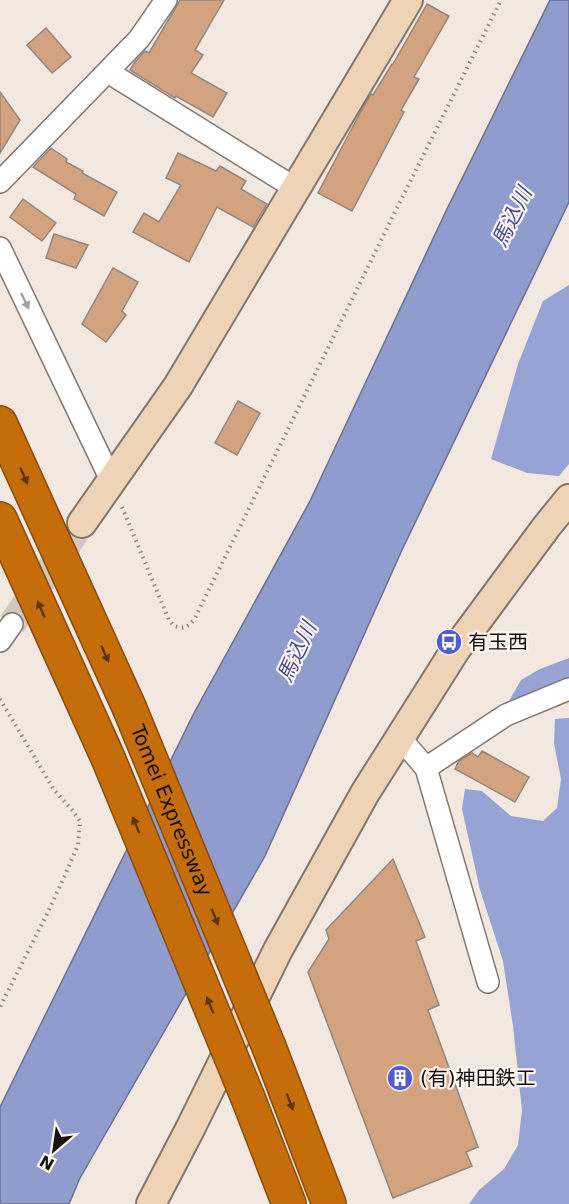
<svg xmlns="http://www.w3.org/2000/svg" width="569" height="1204" viewBox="0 0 569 1204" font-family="'DejaVu Sans','Noto Sans JP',sans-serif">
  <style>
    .forest { fill: #97a2d5 }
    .water { fill: #909bce; stroke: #6b7194; stroke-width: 1.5 }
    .building { fill: #d3a27e; stroke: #938881; stroke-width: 1.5 }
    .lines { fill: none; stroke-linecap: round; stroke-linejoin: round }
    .secondary-tunnel { stroke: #d2c8c0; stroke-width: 28; stroke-dasharray: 28 14; stroke-linecap: butt }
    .street-casing { stroke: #81776f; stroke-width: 24 }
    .secondary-casing { stroke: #81776f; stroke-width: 32 }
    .highway-casing { stroke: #884c0c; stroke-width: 36 }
    .path { stroke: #908882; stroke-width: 4; stroke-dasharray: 1.5 4.5; stroke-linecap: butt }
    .street { stroke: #fff; stroke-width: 21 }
    .secondary { stroke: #eed3b6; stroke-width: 28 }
    .highway { stroke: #c66d0b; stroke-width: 33 }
    .highway-bridge-casing { stroke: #884c0c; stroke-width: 36; stroke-linecap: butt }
    .highway-bridge { stroke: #c66d0b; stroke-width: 33 }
    .oneway { fill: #a19f9e }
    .oneway2 { fill: #5b350c }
    .labels { text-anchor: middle; stroke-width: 4.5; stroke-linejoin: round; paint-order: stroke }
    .poi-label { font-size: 20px; fill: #14100d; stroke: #fff5ef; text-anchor: start }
    .street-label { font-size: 20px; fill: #14100d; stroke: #fff5ef }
    .water-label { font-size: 21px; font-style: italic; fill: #454f90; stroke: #fff5ef }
  </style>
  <rect width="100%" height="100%" fill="#f3e8df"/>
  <g class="forest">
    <polygon points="569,285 569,464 559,476 527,473 491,459 518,364 543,301"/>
    <polygon points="569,658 569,680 506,706 521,680 540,669"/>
    <polygon points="569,718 569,1204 469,1204 479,1190 504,1169 518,1145 522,1110 513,1026 503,961 480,890 462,809 465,789 482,791 511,816 543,821 557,808 561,779 554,743 555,719"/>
  </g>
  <polygon class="water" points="550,0 569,0 569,202 402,550 265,856 80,1178 69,1204 0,1204 0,1107 194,713 310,501 446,211"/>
  <g class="building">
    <polygon points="180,0 224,0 195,50 203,55 191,73 227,93 213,117 176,96 175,98 130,70 135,62 145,51 149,53"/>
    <polygon points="427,4 449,16 414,77 419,79 401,110 404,112 352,211 318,193 361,111 371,94 373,95 392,64 393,64"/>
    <polygon points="46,28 71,57 52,73 27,45"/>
    <polygon points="0,92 20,120 0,153"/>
    <polygon points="51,148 67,159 66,162 83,171 82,173 117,192 104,216 74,199 76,194 33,167"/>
    <polygon points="178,153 216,171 220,166 246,181 241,189 267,204 253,227 217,207 189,262 133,232 144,213 159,222 181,185 166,178"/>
    <polygon points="23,199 56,223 42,241 10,217"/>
    <polygon points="54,234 88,245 76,268 46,258"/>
    <polygon points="113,268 138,282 122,311 126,315 106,342 82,324"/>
    <polygon points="238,401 260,413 237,455 215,443"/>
    <polygon points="482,751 529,777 515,802 455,769 459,761 472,753 478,757"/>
    <polygon points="393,859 425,937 416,941 439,1005 428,1010 478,1147 466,1152 472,1166 393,1198 308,972 329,939 326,930"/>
  </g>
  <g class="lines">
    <polyline class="secondary-tunnel" points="12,624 82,523"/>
    <g class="street-casing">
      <g id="street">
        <polyline points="108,72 295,188"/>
        <polyline points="0,182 139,39 166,0"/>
        <polyline points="0,248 112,482"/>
        <polyline points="0,641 12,624"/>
        <polyline points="400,738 426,768 506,715 569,689"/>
        <polyline points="426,768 488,982"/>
      </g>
    </g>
    <g class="secondary-casing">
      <g id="secondary">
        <polyline points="82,523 178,386 408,0"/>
        <polyline points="151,1204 190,1129 278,950 365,793 456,649 547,526 569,499"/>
      </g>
    </g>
    <g class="highway-casing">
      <g id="highway">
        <polyline points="0,423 129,707"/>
        <polyline points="0,519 108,758"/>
        <polyline points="269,1047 329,1204"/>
        <polyline points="248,1098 289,1204"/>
      </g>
    </g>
    <g class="path">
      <path d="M122,507L169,620L174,626C185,629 186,628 194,620L393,216L501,0"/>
      <polyline points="0,699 54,790 72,810 80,821 78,845 65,875 48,912 0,1007"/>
    </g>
    <use href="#street" class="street"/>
    <use href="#secondary" class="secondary"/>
    <use href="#highway" class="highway"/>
    <g class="highway-bridge-casing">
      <g id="highway-bridge">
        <path id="s1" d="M129,707L269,1047"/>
        <polyline points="108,758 248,1098"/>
      </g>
    </g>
    <use href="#highway-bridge" class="highway-bridge"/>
  </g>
  <defs><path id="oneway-solid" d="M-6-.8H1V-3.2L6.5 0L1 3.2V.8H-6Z" transform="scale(1.5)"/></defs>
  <use class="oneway" href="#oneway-solid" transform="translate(25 301) rotate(64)"/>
  <g class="oneway2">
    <use href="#oneway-solid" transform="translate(24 476) rotate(66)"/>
    <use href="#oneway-solid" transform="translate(41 609) rotate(-114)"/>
    <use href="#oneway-solid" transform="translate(105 654) rotate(66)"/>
    <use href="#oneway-solid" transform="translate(136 825) rotate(-112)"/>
    <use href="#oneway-solid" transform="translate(215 917) rotate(68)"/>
    <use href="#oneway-solid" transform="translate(210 1005) rotate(-112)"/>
    <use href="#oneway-solid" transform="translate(290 1102) rotate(69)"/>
  </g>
  <defs>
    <g id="bus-disc" transform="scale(1.35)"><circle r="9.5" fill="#525cd2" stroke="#fff5ef"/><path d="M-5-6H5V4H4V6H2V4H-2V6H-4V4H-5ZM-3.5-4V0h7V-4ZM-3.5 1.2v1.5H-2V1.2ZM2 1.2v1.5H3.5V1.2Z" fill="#fff"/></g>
    <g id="building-disc" transform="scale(1.35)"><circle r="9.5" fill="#525cd2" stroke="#fff5ef"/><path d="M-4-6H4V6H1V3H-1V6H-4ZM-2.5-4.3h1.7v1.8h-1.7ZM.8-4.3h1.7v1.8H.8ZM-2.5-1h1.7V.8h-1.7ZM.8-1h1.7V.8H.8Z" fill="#fff"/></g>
  </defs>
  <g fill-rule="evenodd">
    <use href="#bus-disc" x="449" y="642"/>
    <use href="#building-disc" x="400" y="1078"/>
  </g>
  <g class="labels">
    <g class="poi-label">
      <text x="468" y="649">有玉西</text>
      <text x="420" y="1085">(有)神田鉄工</text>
    </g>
    <g class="street-label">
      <text dy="7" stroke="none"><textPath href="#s1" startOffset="112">Tomei Expressway</textPath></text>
    </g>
    <g class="water-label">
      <text transform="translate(512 217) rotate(-64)" y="7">馬込川</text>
      <text transform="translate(297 652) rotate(-65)" y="7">馬込川</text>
    </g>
  </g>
  <g transform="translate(54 1150) rotate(209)" stroke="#fff5ef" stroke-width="4.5" paint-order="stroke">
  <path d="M0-4.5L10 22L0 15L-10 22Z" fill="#14100d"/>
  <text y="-9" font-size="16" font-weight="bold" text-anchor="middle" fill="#14100d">N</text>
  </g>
</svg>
